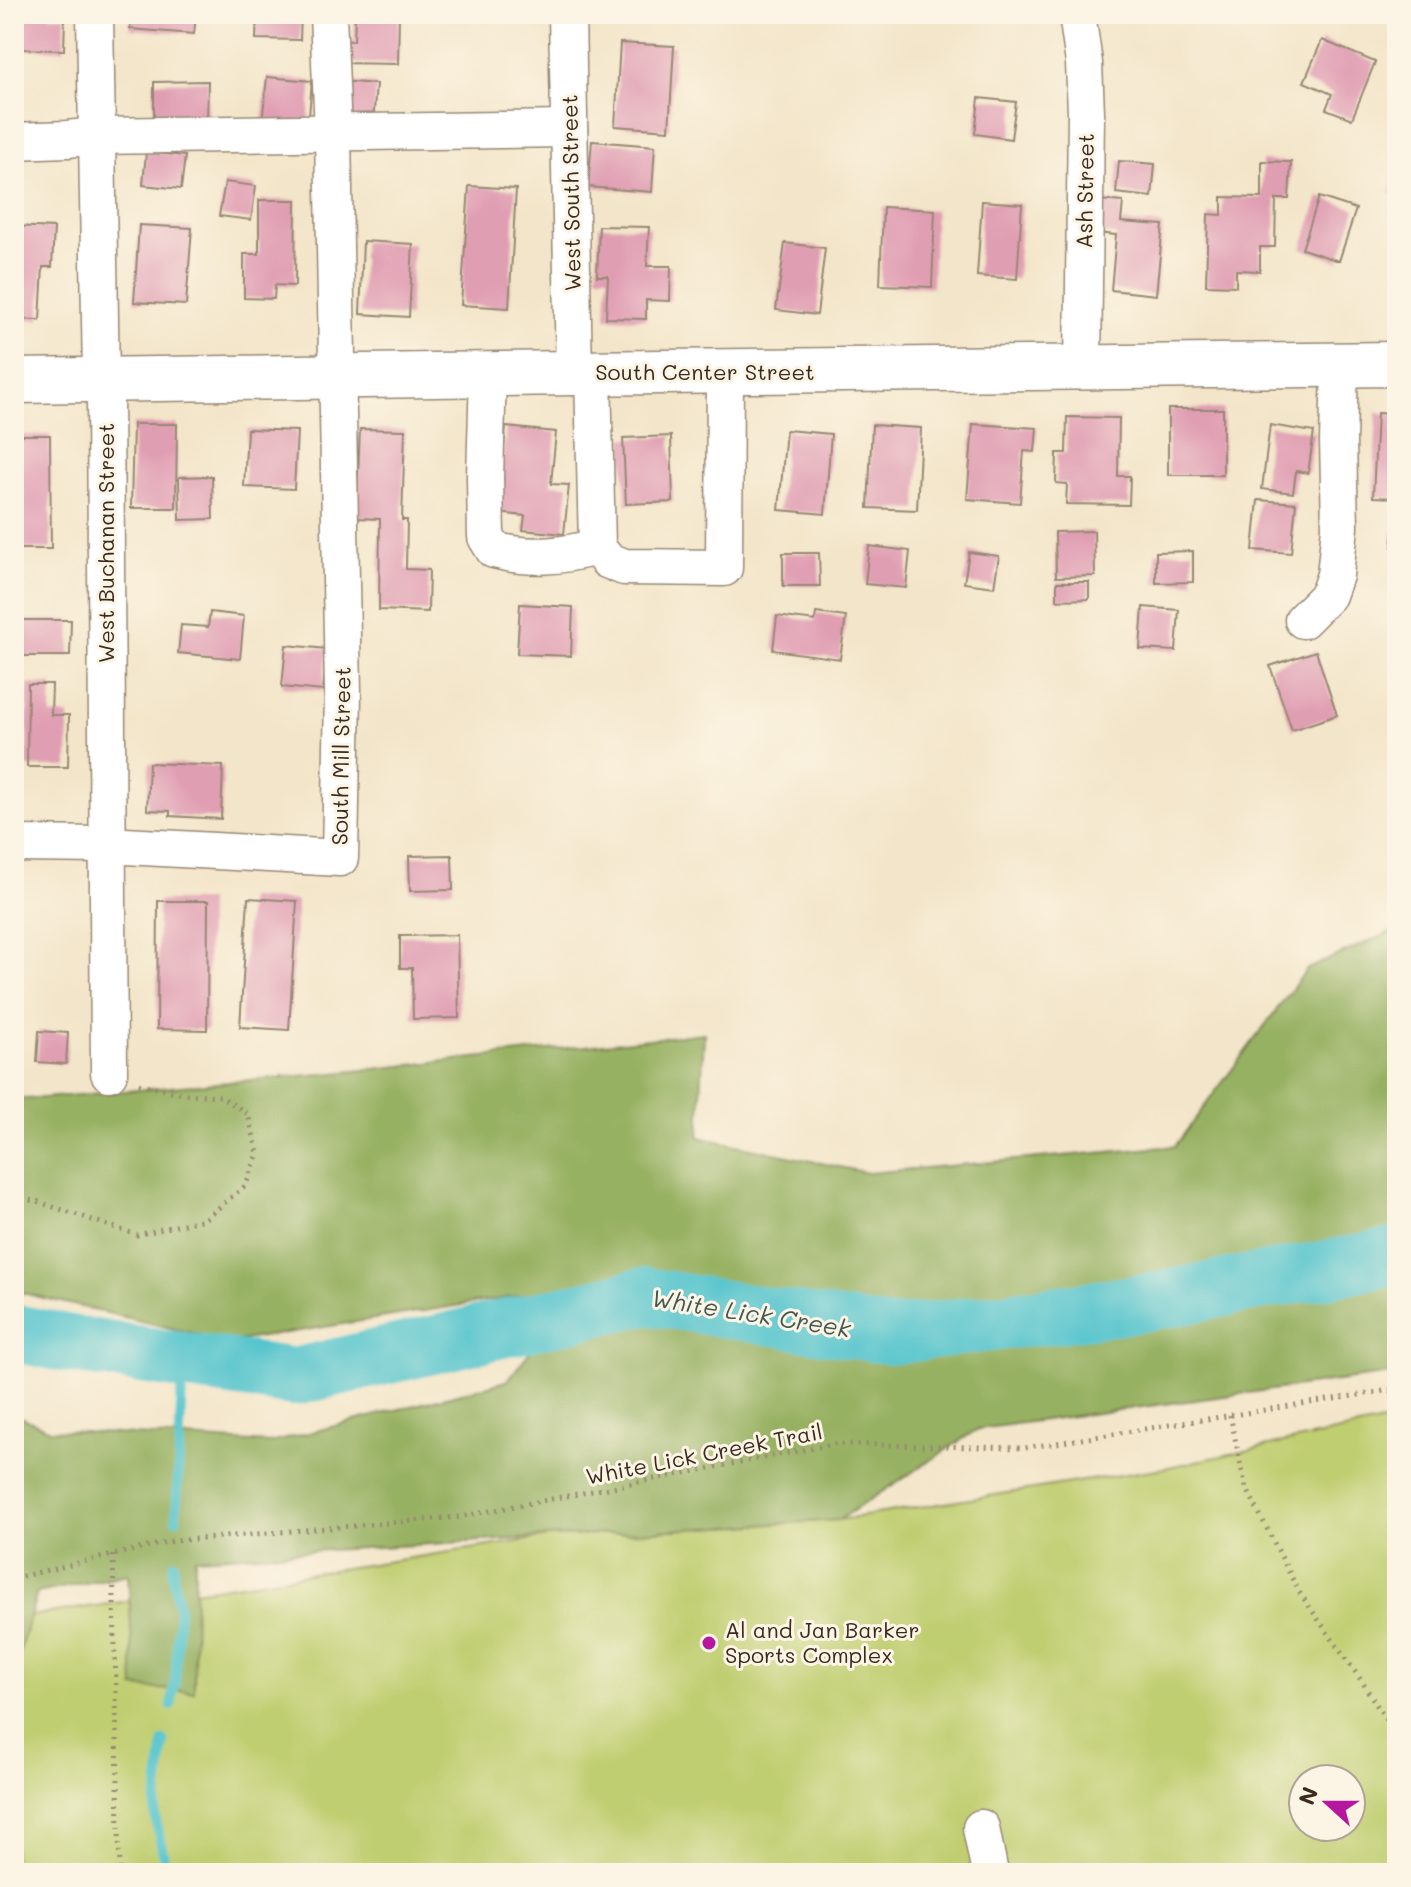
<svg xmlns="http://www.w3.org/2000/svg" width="1411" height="1887" viewBox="0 0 1411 1887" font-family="Mali,sans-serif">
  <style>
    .green { fill: #bfce70; stroke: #7d7c47; stroke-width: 2; fill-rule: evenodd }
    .forest { fill: #97b162; stroke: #696e40; stroke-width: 2 }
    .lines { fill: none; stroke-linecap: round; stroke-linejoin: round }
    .stream { stroke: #57c5cd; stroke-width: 10 }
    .river { stroke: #57c5cd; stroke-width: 58 }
    .building { fill: #e09eb3 }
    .minor-casing { stroke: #978874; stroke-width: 39 }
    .major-casing { stroke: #978874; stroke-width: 47 }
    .path { stroke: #978874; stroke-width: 5; stroke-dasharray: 2 6; stroke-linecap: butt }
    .minor { stroke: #fff; stroke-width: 36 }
    .major { stroke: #fff; stroke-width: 44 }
    .poi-dot { fill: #b5179e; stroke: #fcf5e5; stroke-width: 3 }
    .labels { text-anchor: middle; stroke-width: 6; stroke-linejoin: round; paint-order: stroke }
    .street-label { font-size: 22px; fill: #3b2a1e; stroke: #fcf5e5 }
    .poi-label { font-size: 22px; fill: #3b2a1e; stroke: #fcf5e5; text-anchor: start }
    .water-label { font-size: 24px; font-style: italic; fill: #435853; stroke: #fcf5e5 }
  </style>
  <rect width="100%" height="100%" fill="#fcf5e5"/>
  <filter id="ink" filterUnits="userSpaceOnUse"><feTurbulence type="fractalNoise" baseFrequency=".0125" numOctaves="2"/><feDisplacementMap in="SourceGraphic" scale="16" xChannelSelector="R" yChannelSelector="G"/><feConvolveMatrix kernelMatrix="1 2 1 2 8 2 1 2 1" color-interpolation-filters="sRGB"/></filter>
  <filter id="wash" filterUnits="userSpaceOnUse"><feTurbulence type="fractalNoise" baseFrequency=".006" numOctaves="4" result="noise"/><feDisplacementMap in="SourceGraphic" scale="32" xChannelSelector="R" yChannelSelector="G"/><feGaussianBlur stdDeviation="1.8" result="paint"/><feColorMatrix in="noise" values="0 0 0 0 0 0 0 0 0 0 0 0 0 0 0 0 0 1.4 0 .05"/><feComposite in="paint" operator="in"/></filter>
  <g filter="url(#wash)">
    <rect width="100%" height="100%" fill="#f3e5c9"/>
    <path class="green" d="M1397,1419V1873H14V1670L30,1616L549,1537L839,1520L1164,1468ZM1303,1779H1351V1827H1303Z"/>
    <polygon class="forest" points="1397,929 1397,1373 978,1429 839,1520 195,1558 194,1692 134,1687 128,1574 37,1593 14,1670 14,1414 50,1430 270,1443 507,1381 581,1286 230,1342 14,1291 14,1097 32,1099 345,1072 704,1033 699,1137 868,1173 1175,1146 1307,969"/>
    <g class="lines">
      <g class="stream">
        <polyline points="176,1519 183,1361"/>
        <polyline points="171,1706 175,1683 179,1608 173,1575 174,1563"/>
        <polyline points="164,1741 155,1815 167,1873"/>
      </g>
      <polyline class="river" points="14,1333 80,1346 294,1377 645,1296 890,1336 1144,1303 1397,1256"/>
    </g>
    <g id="blocks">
      <g class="building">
        <polygon points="14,14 50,14 50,16 65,16 64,50 14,49"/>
        <polygon points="131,14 196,14 194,34 130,29"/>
        <polygon points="257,14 301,14 300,40 256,39"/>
        <polygon points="355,14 399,14 398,64 338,63 338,40 354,41"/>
        <polygon points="432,14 515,14 514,21 432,18"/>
        <polygon points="624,14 668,14 668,21 624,19"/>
        <polygon points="1322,40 1375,62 1352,119 1326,109 1332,94 1304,82"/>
        <polygon points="620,43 674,46 669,130 615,126"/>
        <polygon points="267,77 312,81 308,127 262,123"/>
        <polygon points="208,81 207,121 154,121 154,82"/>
        <polygon points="340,81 376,84 373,124 337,121"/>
        <polygon points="979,98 1016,102 1011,139 975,134"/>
        <polygon points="592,141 655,146 652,192 588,187"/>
        <polygon points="146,152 185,156 181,189 143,185"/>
        <polygon points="1119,161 1155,164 1152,197 1116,193"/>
        <polygon points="1262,161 1291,162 1289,199 1276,199 1275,247 1260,247 1260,271 1236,270 1236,286 1206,285 1208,214 1222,215 1222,197 1262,198"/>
        <polygon points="1397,173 1397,195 1390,192"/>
        <polygon points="225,182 256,186 251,220 219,216"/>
        <polygon points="469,186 516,189 509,308 461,305"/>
        <polygon points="1319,197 1356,209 1339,261 1302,249"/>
        <polygon points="259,200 296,200 295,286 275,285 274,299 244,298 244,254 259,254"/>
        <polygon points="1099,200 1123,202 1121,222 1163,225 1156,295 1111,290 1116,235 1096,233"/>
        <polygon points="982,201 1022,204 1017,279 977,276"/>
        <polygon points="883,207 935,210 932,287 880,285"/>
        <polygon points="139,225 192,228 186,305 134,302"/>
        <polygon points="14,226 54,228 52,267 43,267 40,320 14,319"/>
        <polygon points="599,226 649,227 647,266 671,266 670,301 646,300 646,319 606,318 608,276 597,276"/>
        <polygon points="363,241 413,244 409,317 360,314"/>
        <polygon points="785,243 825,248 817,315 776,310"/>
        <rect x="1168" y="409" width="55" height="66"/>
        <polygon points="1377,413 1397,414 1397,498 1373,497"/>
        <polygon points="1067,417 1119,418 1118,476 1130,476 1129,505 1066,504 1067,484 1056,483 1057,453 1066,453"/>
        <polygon points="133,424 177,424 176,508 131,508"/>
        <polygon points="973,424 1037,428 1035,452 1024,451 1020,503 967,499"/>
        <polygon points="872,425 921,428 917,510 868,508"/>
        <polygon points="1270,425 1314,432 1308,473 1296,471 1293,493 1262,489"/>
        <polygon points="506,427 556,432 551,484 569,485 564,534 523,530 525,516 497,513"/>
        <polygon points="247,429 297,431 294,489 244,487"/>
        <polygon points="360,429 405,430 402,520 407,520 406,569 429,570 428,612 379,610 380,519 356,518"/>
        <polygon points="786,430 831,434 825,514 779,510"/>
        <polygon points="14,435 50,435 51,549 14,549"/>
        <polygon points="671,436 673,502 626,504 623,438"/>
        <polygon points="212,476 213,519 180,520 179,477"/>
        <polygon points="1258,500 1296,503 1291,553 1253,550"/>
        <polygon points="1395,520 1397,520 1397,547 1392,547"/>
        <polygon points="1094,531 1095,576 1056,577 1055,532"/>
        <polygon points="869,546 910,551 906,588 865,584"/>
        <polygon points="1193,551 1193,582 1156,583 1156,552"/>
        <polygon points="969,552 999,556 994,587 964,583"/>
        <polygon points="783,553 819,553 820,586 783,586"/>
        <polygon points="1057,582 1089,582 1089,599 1057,600"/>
        <polygon points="520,604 573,607 571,656 517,654"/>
        <polygon points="1143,607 1179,610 1176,651 1140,649"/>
        <polygon points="210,612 244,616 240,659 178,653 181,625 208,627"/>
        <polygon points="816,613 846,617 840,659 773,650 777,616 815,621"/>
        <polygon points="19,620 71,620 70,656 18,656"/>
        <polygon points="286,645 327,649 323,691 282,687"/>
        <polygon points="1316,651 1337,715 1292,730 1270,666"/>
        <polygon points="28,684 52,684 51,715 69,715 68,767 27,767"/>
        <polygon points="149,763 223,766 221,819 170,816 170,811 147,810"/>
        <polygon points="452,855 453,890 410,891 409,856"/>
        <polygon points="248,898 297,901 289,1030 240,1027"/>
        <polygon points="158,901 208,901 207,1030 157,1029"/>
        <polygon points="457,935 459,1018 413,1019 412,968 400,968 400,936"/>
        <polygon points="39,1031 68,1033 66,1064 37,1062"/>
      </g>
    </g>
  </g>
  <g filter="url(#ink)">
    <use href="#blocks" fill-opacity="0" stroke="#978874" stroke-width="2"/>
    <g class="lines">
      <g class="minor-casing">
        <g id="minor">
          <polyline points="95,14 101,379 105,392 109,1073"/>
          <polyline points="567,14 574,373"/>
          <polyline points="1077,14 1084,63 1086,113 1083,369"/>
          <polyline points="14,141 67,139 97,136 569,129"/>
          <polyline points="593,373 597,547 607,560 624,567 724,568 725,372"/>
          <path d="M488,374L485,477L486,537L494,550C529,560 563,556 597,547"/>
          <polyline points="1303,620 1328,595 1335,575 1340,527 1338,441 1340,365"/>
          <polyline points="14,844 107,845 340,858 343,693 333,133 328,14"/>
          <polyline points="981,1828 990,1873"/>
        </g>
      </g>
      <g class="major-casing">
        <polyline id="major" points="14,381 574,373 1397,364"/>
      </g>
      <g class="path">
        <polyline points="14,1197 39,1202 137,1235 205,1219 246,1185 258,1153 248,1114 220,1096 184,1094 138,1084"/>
        <polyline points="1230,1415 1245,1485 1299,1592 1363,1683 1397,1738"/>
        <polyline points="113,1555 120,1873"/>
        <polyline points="14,1578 173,1541 459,1517 834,1444 1025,1448 1397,1389"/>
        <polyline points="1395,1873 1397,1867"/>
      </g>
      <use href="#minor" class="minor"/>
      <use href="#major" class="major"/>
    </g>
  </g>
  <circle class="poi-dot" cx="709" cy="1643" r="8"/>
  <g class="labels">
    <g class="street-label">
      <text transform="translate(1085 191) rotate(-89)" y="8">Ash Street</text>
      <text transform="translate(571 193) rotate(-91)" y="8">West South Street</text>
      <text x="705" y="380">South Center Street</text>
      <text transform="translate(106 543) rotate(-90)" y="8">West Buchanan Street</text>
      <text transform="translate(341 756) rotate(-89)" y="8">South Mill Street</text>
      <text transform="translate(704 1454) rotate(-11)" y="8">White Lick Creek Trail</text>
    </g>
    <g class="poi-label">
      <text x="725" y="1638">Al and Jan Barker<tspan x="725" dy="25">Sports Complex</tspan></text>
    </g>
    <g class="water-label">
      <text transform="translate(751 1314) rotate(9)" y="8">White Lick Creek</text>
    </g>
  </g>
  <rect width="1411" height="1887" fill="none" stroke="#fcf5e5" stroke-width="48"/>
  <g transform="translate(1327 1803) rotate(291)"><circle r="38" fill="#fcf5e5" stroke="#afa495" stroke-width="2"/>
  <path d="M0-6L14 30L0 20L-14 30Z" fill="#b5179e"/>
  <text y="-12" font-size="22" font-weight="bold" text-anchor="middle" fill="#3b2a1e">N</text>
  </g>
</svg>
